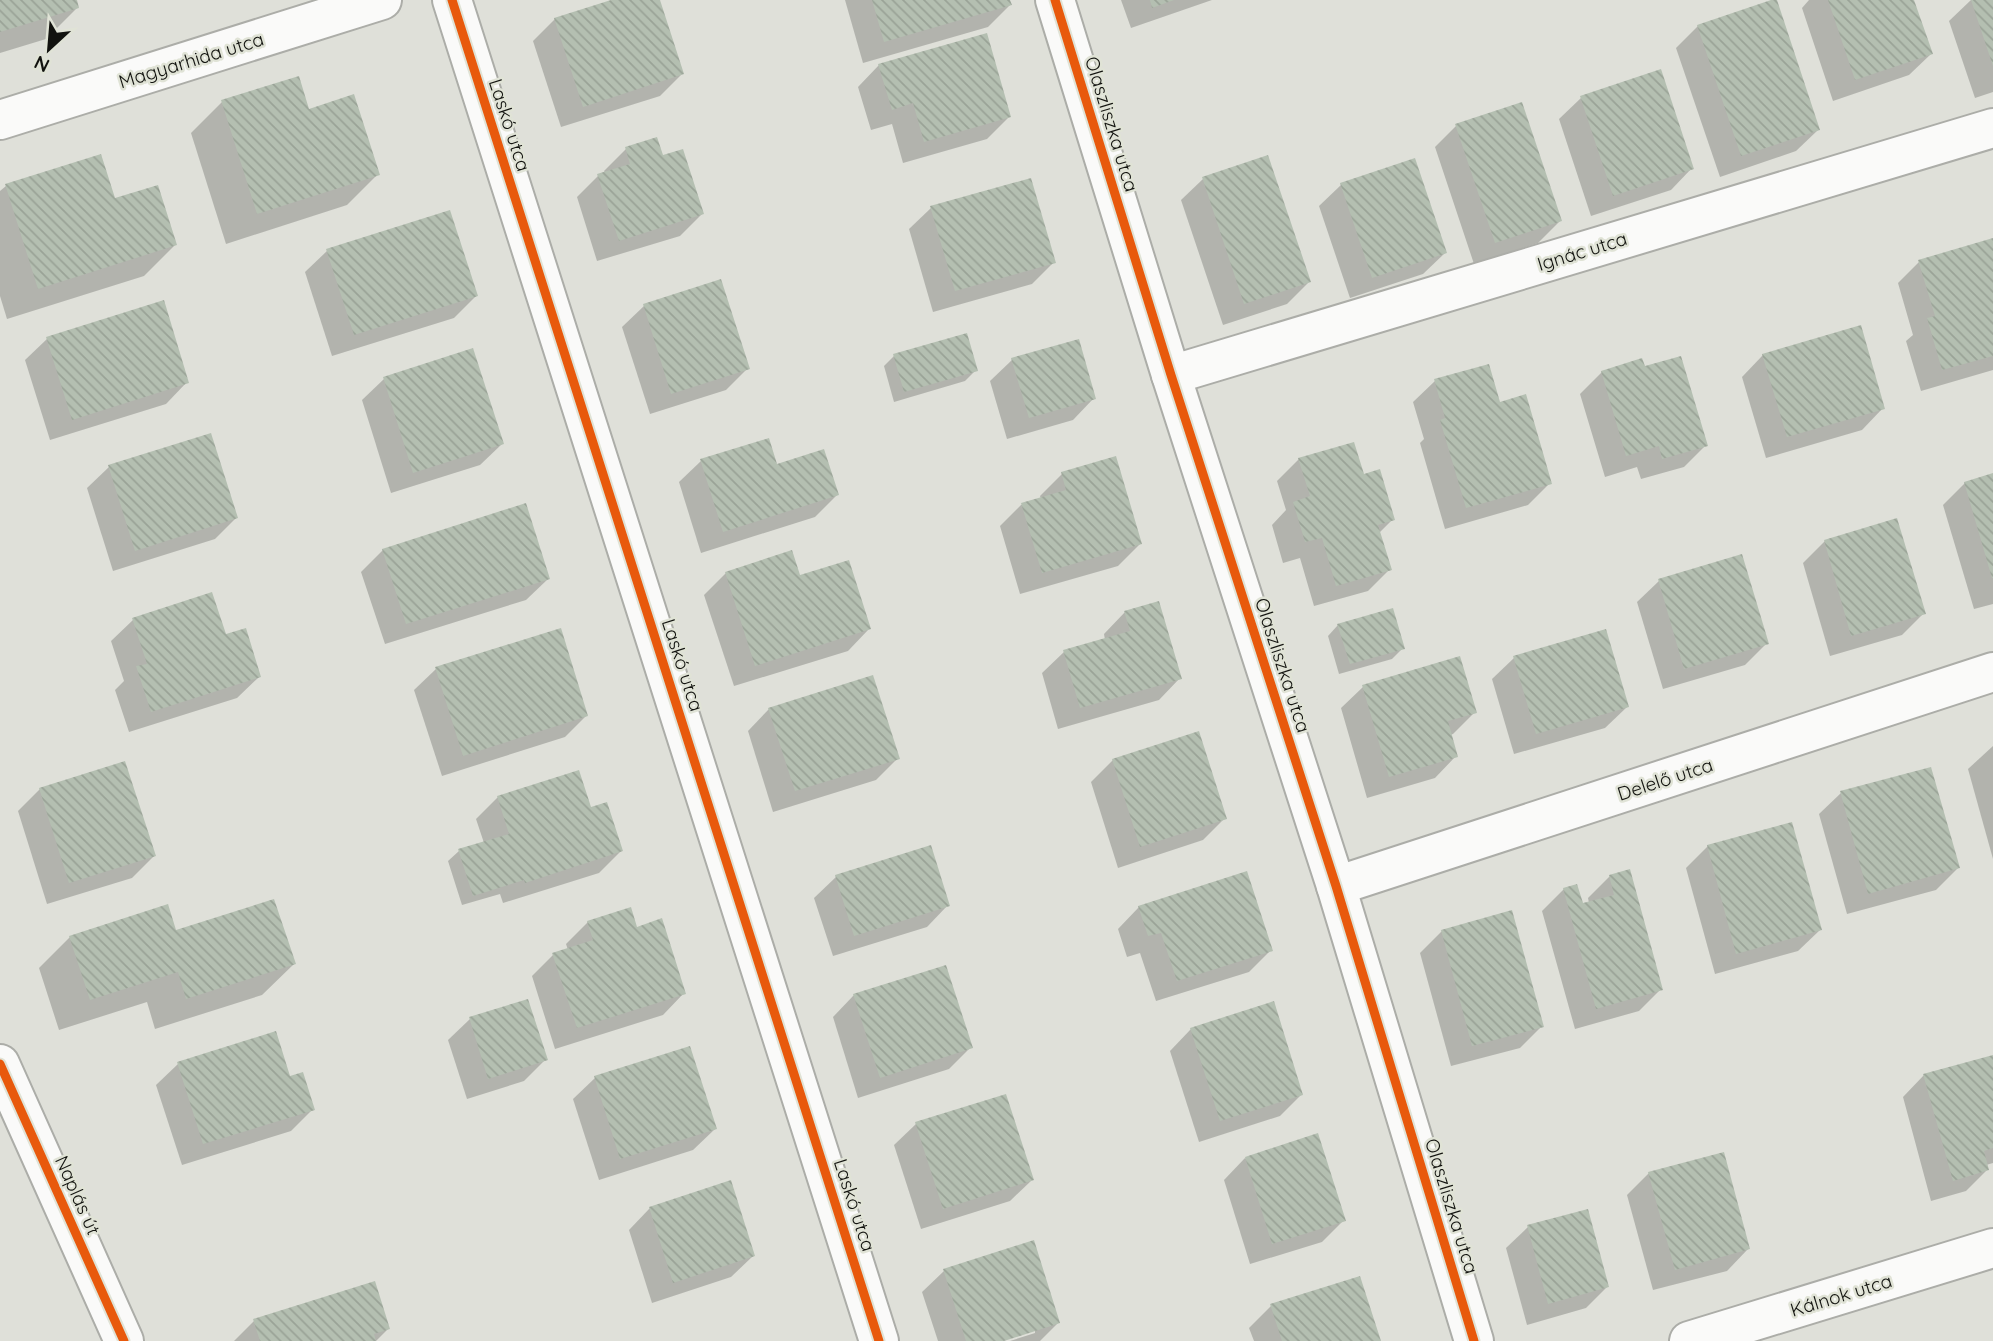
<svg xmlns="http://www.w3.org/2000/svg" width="1993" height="1341" viewBox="0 0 1993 1341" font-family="Quicksand,sans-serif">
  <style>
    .shadow { fill: #0003 }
    .building { fill: url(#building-back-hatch) }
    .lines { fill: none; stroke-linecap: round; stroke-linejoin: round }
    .minor-casing { stroke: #acada8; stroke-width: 42 }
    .tertiary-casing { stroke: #acada8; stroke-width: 42 }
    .minor { stroke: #fafaf9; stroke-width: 38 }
    .tertiary { stroke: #fafaf9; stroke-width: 38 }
    .cycleway-casing { stroke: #e0e3d6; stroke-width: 13 }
    .cycleway { stroke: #e8590c; stroke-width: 9 }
    .labels { text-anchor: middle; stroke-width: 5; stroke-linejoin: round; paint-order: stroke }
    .street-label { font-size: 19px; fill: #12130f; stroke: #e0e3d6 }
  </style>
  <defs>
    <pattern id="building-back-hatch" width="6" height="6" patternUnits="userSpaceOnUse" patternTransform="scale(1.75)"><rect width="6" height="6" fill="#b4bfb1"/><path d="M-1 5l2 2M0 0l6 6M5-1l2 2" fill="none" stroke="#9aa397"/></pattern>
  </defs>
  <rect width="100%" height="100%" fill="#dfe0d9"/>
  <g class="shadow">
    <polygon points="0,0 75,0 77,8 46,39 0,53"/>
    <polygon points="616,0 659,0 682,74 660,96 561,127 533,41 555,19"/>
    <polygon points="845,0 1008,0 1010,5 988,27 863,63"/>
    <polygon points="1121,0 1212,0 1131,28"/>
    <polygon points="1809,0 1912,0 1931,54 1909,75 1833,101 1802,8"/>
    <polygon points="1971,0 1993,0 1993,92 1975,98 1949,21"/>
    <polygon points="1698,26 1818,130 1796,151 1720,177 1676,48"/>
    <polygon points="879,65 1009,117 987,139 903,163 892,124 871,130 858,87"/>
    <polygon points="1581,98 1692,168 1671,190 1591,216 1559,119"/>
    <polygon points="222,102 308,111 378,174 347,205 226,244 191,133"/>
    <polygon points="1456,126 1560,221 1538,243 1474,264 1435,147"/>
    <polygon points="626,149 662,157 702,214 680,236 597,261 577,197 598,176 605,173 604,171"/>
    <polygon points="1203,179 1309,282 1287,304 1223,325 1181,200"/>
    <polygon points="1341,185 1445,253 1423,274 1350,298 1319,206"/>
    <polygon points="6,186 114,200 175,245 144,276 7,319 0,296 0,191"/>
    <polygon points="931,208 1054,262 1032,284 933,312 909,229"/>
    <polygon points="1993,240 1993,370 1921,391 1906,341 1913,335 1898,283 1919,262"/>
    <polygon points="327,251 476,296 454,318 332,356 305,272"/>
    <polygon points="644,306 748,368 726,390 650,414 622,327"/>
    <polygon points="47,339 187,382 166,404 50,440 25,360"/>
    <polygon points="472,351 502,444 480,465 391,493 362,400 384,379"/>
    <polygon points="1763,355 1883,408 1862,430 1766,458 1742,377"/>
    <polygon points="894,356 976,370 965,381 894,402 884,366"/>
    <polygon points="1012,360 1094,398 1073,420 1007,439 990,381"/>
    <polygon points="1644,369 1706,445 1684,467 1641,479 1637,467 1605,477 1580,394 1602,372"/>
    <polygon points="1435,381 1499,404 1550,483 1528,505 1445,529 1420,443 1424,439 1413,402"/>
    <polygon points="1299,459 1362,476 1393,519 1379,533 1390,569 1368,591 1314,606 1300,558 1283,563 1272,525 1286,510 1277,481"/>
    <polygon points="701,461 776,467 837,495 815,517 701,553 679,482"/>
    <polygon points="109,467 236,518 215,539 113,571 87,488"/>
    <polygon points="1062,474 1140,544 1118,566 1020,594 1000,526 1021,505 1041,499 1040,496"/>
    <polygon points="1993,475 1993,604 1974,609 1943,505 1965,483"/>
    <polygon points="1825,541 1924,613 1902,635 1830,656 1803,563"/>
    <polygon points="383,550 548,579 526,600 385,644 361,572"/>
    <polygon points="726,573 799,577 869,629 848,651 734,686 704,595"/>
    <polygon points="1659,581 1767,643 1745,665 1663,689 1637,602"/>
    <polygon points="1125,612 1180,678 1159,700 1058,729 1042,673 1064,652 1105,640 1104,634"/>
    <polygon points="133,620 225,636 259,677 237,698 129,732 115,690 124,681 111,641"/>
    <polygon points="1338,625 1403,648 1392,659 1339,674 1328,636"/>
    <polygon points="1514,658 1627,707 1605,728 1514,754 1492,679"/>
    <polygon points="436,669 586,716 565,737 442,776 414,690"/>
    <polygon points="1363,687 1475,712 1453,734 1450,735 1456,756 1435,778 1367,798 1341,708"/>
    <polygon points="769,709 898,758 876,780 773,812 748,731"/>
    <polygon points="1993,746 1993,859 1968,769"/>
    <polygon points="1113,760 1225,818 1203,840 1118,868 1091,782"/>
    <polygon points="40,789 154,856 132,878 47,904 18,811"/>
    <polygon points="1841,793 1958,868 1936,890 1847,914 1819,814"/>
    <polygon points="498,797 590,809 621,851 599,873 503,903 500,894 462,905 448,861 459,851 484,843 476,819"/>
    <polygon points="1708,846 1820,930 1798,951 1715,974 1686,868"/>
    <polygon points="1610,876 1661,989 1639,1011 1575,1029 1542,911 1564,889 1581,906 1589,903 1588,898"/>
    <polygon points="836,877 948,905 927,927 833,956 814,898"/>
    <polygon points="1139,907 1271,950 1249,972 1156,1001 1140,953 1127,957 1118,929"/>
    <polygon points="588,922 636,929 684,993 663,1015 555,1049 532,976 553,955 568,950 566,944"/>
    <polygon points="1442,931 1542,1026 1520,1048 1451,1066 1420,953"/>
    <polygon points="175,932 294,964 262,995 155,1029 147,1002 59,1030 39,968 70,937"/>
    <polygon points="854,995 971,1047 949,1069 858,1098 833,1017"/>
    <polygon points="470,1019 546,1059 524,1081 467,1099 448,1040"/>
    <polygon points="1191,1029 1302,1094 1280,1116 1199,1142 1170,1051"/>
    <polygon points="1993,1056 1993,1163 1986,1165 1988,1169 1966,1191 1931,1201 1903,1097 1924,1075"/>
    <polygon points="178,1064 289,1078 313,1109 291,1131 182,1165 156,1085"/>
    <polygon points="595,1078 715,1129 693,1150 599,1180 573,1099"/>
    <polygon points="916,1124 1032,1180 1010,1201 921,1229 894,1145"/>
    <polygon points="1245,1158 1344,1220 1322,1242 1250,1264 1224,1180"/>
    <polygon points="1649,1173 1748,1249 1727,1271 1653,1290 1627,1195"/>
    <polygon points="650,1208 753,1256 731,1277 652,1303 629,1230"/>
    <polygon points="1528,1227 1607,1287 1586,1308 1527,1325 1506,1248"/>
    <polygon points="944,1271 1058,1323 1040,1341 1010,1341 1035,1333 1035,1330 999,1341 938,1341 922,1292"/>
    <polygon points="1271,1306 1379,1341 1254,1341 1249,1328"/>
    <polygon points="254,1321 388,1329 376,1341 234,1341"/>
  </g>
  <g class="building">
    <polygon points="0,0 77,0 79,8 0,32"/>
    <polygon points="611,0 660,0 684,74 583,107 554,18"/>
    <polygon points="872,0 1010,0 1012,5 884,42"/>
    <polygon points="1150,0 1174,0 1152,8"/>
    <polygon points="1771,0 1777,0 1820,130 1741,156 1697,25"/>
    <polygon points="1828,0 1914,0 1933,54 1855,80"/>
    <polygon points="1971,0 1993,0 1993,66"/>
    <polygon points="987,33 1011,117 924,142 913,103 892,110 878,64"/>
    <polygon points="1661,69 1694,169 1613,196 1580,96"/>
    <polygon points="299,76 309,109 354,94 380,175 257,214 221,100"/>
    <polygon points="1522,102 1562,221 1495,243 1455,124"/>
    <polygon points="657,137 663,155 683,149 704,214 619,241 597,174 630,164 625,147"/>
    <polygon points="101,154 115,198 158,185 177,245 38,289 5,184"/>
    <polygon points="1268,155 1311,282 1244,304 1202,177"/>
    <polygon points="1415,158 1447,253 1372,278 1340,183"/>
    <polygon points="1031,178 1056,263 955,291 930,206"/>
    <polygon points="450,210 478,296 354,335 326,249"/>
    <polygon points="1993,238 1993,356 1942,370 1927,318 1935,316 1918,260"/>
    <polygon points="721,279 750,369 671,394 643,304"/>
    <polygon points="164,300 189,383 72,420 46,337"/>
    <polygon points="1861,325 1885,409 1787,437 1762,354"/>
    <polygon points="967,333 978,371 904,392 893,354"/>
    <polygon points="1079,339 1096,399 1029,418 1011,358"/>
    <polygon points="473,348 504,444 413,473 383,377"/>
    <polygon points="1681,356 1708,446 1662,459 1659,446 1626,456 1601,371 1642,358 1645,366"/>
    <polygon points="1489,364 1500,402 1526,394 1552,484 1466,508 1440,420 1445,418 1434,379"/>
    <polygon points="211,433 238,518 135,551 108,465"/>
    <polygon points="769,438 777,464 824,449 839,495 723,532 700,459"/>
    <polygon points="1354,442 1364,474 1380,469 1395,520 1378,525 1392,570 1336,586 1322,538 1305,542 1293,502 1310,496 1298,458"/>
    <polygon points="1116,456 1142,544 1042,573 1021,503 1066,490 1061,472"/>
    <polygon points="1993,473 1993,578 1992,578 1964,482"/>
    <polygon points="526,503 550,579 406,624 382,549"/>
    <polygon points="1897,518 1926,614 1851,636 1824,540"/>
    <polygon points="792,550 800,575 849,560 871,629 755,666 725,572"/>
    <polygon points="1742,554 1769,644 1684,669 1658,579"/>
    <polygon points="212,592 226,634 246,628 261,677 151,712 136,666 147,664 132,618"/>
    <polygon points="1159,601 1182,679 1080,708 1063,650 1130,631 1124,611"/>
    <polygon points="1393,608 1405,649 1350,664 1337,624"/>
    <polygon points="561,628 588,716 463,756 435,667"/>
    <polygon points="1606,629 1629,707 1536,734 1513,656"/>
    <polygon points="1460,656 1477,713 1448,721 1458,757 1389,777 1362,685"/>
    <polygon points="873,675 900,759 795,791 768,708"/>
    <polygon points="1199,731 1227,819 1140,847 1112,759"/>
    <polygon points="125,761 156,856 69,883 39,788"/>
    <polygon points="1931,767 1960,868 1868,894 1840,791"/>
    <polygon points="579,770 591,807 607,802 623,851 525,883 524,880 473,896 458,849 509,834 497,796"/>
    <polygon points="1792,822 1822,930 1736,954 1707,845"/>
    <polygon points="931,845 950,906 854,936 835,875"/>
    <polygon points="1630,869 1663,990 1596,1009 1563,888 1577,884 1583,903 1614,895 1609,875"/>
    <polygon points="1247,871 1273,951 1177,981 1161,933 1148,936 1138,906"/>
    <polygon points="274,899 296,964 186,999 178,972 90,1000 69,936 168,904 176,930"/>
    <polygon points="631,907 637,927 662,918 686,994 577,1028 552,953 593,940 587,921"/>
    <polygon points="1512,910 1544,1027 1472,1046 1441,930"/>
    <polygon points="946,965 973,1048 880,1078 853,994"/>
    <polygon points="528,999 548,1060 488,1079 469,1017"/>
    <polygon points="1274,1001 1303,1095 1220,1121 1190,1028"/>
    <polygon points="276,1031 290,1076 303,1072 315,1110 203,1144 177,1062"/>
    <polygon points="690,1046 717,1129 620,1159 594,1076"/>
    <polygon points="1993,1055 1993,1148 1984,1151 1989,1170 1953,1181 1923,1074"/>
    <polygon points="1006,1094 1034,1180 943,1209 915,1122"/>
    <polygon points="1318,1133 1346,1221 1272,1244 1245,1157"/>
    <polygon points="1724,1152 1750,1249 1675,1270 1648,1172"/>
    <polygon points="731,1180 755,1256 673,1283 649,1207"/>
    <polygon points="1588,1209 1609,1287 1548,1304 1527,1225"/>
    <polygon points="1034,1240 1060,1323 1004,1341 966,1341 943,1269"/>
    <polygon points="1360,1276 1381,1341 1282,1341 1270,1304"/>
    <polygon points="375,1281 390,1329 374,1334 376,1341 260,1341 253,1319"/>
  </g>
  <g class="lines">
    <g class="minor-casing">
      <g id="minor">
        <polyline points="452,0 879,1341"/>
        <polyline points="1055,0 1171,375 1336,886 1474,1341"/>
        <polyline points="0,120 382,0"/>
        <polyline points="1171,375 1993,128"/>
        <polyline points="1336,886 1993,672"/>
        <polyline points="1689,1341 1993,1248"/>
      </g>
    </g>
    <g class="tertiary-casing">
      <polyline id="tertiary" points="0,1064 124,1341"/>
    </g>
    <use href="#minor" class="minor"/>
    <use href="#tertiary" class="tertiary"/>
    <g class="cycleway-casing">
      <g id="cycleway">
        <polyline points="452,0 879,1341"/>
        <polyline points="1055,0 1171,375 1336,886 1474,1341"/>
        <polyline points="0,1064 124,1341"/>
      </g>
    </g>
    <use href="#cycleway" class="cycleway"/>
  </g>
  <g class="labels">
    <g class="street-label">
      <text transform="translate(191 60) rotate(-17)" y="7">Magyarhida utca</text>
      <text transform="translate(1112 124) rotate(73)" y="7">Olaszliszka utca</text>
      <text transform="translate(510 125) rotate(72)" y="7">Laskó utca</text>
      <text transform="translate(1582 251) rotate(-17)" y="7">Ignác utca</text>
      <text transform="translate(683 665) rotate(72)" y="7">Laskó utca</text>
      <text transform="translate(1283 665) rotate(72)" y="7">Olaszliszka utca</text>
      <text transform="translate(1665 779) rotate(-18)" y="7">Delelő utca</text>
      <text transform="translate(78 1195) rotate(66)" y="7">Naplás út</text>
      <text transform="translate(855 1205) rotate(72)" y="7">Laskó utca</text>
      <text transform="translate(1452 1206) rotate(73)" y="7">Olaszliszka utca</text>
      <text transform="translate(1841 1295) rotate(-17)" y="7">Kálnok utca</text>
    </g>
  </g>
  <g transform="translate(49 49) rotate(206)" stroke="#e0e3d6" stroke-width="5" paint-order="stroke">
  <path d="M0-5L12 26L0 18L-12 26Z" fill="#12130f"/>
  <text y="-10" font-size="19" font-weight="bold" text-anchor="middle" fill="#12130f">N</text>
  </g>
</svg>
